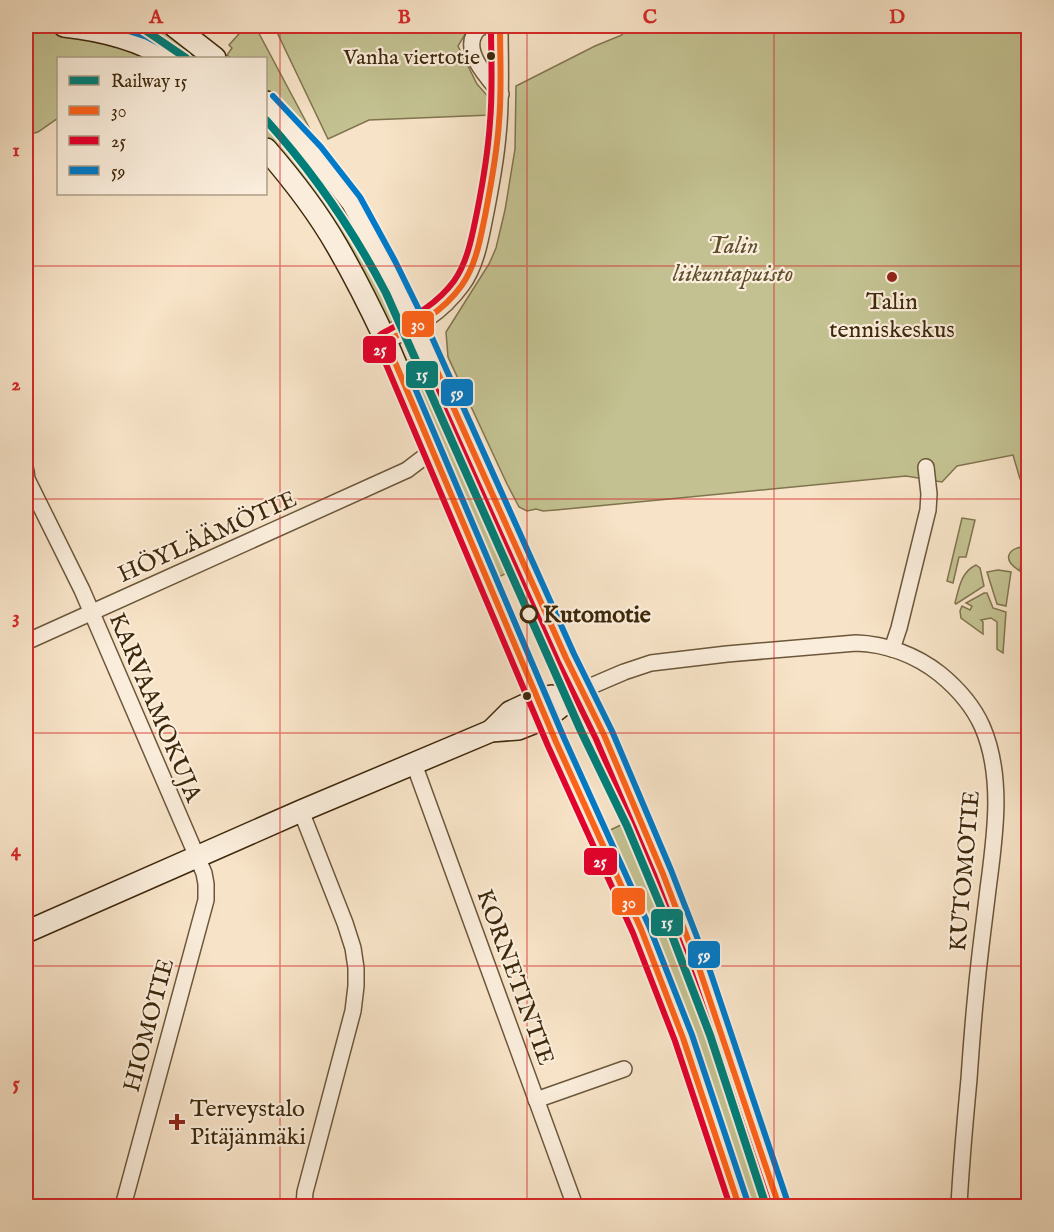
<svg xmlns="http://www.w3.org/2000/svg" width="1054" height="1232" viewBox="0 0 1054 1232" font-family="'IM FELL English',serif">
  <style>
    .green { fill: #c3c191; stroke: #80744e; stroke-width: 1.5 }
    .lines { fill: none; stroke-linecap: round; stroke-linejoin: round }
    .street-casing { stroke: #6c573a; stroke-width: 18 }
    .secondary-casing { stroke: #3e280b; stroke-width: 24 }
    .street { stroke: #faeddb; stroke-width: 15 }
    .secondary { stroke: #faeddb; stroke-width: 21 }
    .bus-1-casing { stroke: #faeddb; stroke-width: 10 }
    .bus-2-casing { stroke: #faeddb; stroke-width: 10 }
    .bus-3-casing { stroke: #faeddb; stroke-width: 10 }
    .bus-1 { stroke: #ff6319; stroke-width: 6 }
    .bus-2 { stroke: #e4002b; stroke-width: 6 }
    .bus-3 { stroke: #007ac9; stroke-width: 6 }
    .rail-1-casing { stroke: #faeddb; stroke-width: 12 }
    .rail-1 { stroke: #007e79; stroke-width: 8 }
    .grid { fill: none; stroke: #d62828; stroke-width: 1.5; stroke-opacity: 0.55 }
    .bus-dot { fill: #3e280b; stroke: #faeddb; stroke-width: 2 }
    .poi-dot { fill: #8f2418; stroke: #faeddb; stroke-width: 2 }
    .stop-dot { fill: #faeddb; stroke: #3e280b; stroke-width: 3 }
    .labels { text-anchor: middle; stroke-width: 4.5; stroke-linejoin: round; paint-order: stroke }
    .bus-label { font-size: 22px; fill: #3e280b; stroke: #faeddb; text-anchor: end }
    .park-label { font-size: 24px; font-style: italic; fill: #5f4e2c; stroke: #faeddb }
    .poi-label { font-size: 24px; fill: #3e280b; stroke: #faeddb }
    .street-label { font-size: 24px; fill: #3e280b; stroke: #faeddb }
    .stop-label { font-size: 24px; font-weight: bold; fill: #3e280b; stroke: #faeddb; text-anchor: start }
    .line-badge { stroke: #faeddb; stroke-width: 2 }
    .badge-label { font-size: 16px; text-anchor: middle; font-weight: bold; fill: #fff }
    .neatline { fill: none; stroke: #d62828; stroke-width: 2 }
    .grid-label { font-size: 20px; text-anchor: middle; font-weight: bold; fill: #d62828 }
  </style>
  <rect width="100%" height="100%" fill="#f7e3c7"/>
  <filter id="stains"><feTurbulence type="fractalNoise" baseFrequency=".00333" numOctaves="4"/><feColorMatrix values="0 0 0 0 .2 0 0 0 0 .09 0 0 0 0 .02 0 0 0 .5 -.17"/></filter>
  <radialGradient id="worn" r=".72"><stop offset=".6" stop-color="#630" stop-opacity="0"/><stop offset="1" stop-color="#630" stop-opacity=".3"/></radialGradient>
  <g class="green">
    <polygon points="111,26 158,26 175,36 204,58 177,58"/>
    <polygon points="246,26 255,26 312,133 309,135 280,104 266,91 266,58 231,58 227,55 232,48 229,45"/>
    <polygon points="274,26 470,26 458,46 477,84 491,100 491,115 369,120 328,139"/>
    <polygon points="626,26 1028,26 1028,482 1020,479 1013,455 957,466 942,482 906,476 556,510 543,511 536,509 527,511 519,507 507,484 448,357 446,332 489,264 496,248 505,210 515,149 516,86 595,46 622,35"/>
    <polygon points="26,31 74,33 142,53 140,58 58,58 58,118 38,132 26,135"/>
    <polygon points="266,108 351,213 400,313 388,326 266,143"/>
    <polygon points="423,354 518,568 494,579 402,363"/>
    <polygon points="962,518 975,520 966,557 959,557 953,583 947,581"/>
    <path d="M1027,546L1028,547V564L1021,563L1020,571C1002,560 1006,548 1027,546Z"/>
    <path d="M976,565L980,568L984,586L956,604L955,603C959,588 961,572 976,565Z"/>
    <polygon points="998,570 1011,572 1006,606 997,604 987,572"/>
    <polygon points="984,593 987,593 993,608 1006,612 1003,653 997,649 997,622 991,618 981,620 983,622 983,634 961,618 960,611 962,606 970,610 972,606 966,603"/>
    <polygon points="629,821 659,884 772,1206 746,1206 602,834"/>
  </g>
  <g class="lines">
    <g class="street-casing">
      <g id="street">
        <path d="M489,26C482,26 477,28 474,35C464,54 489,79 501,94"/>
        <path d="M386,341C417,326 441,314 462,285C477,265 481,236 486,212C491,186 496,161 498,135C502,99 500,62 500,26"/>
        <polyline points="26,471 27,479 82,590 204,873 206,884 206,900 123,1206"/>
        <polyline points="26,642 407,470 432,451"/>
        <polyline points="892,649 899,628 928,510 929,494 926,467"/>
        <path d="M582,690L624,672L651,663L727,654L856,643C886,644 916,655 940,674C957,688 973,706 982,726C1004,776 995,836 988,889C984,923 979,958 976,993C973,1022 971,1050 969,1079C965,1122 961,1164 959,1206"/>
        <polyline points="414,764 575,1206"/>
        <polyline points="301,811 345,923 353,948 356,968 356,986 353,1011 305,1192 304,1206"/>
        <polyline points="536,1100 624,1069"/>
      </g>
    </g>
    <g class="secondary-casing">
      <g id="secondary">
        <path d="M64,26C101,30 136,38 168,58"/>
        <polyline points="174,26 215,58"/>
        <polyline points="266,102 314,153 352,202 387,265 417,326 566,658 604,735 663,874 700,971 779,1206"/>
        <path d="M266,149C292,179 317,211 337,246C355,277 371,309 386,341L556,742L599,839L641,929L683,1038L739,1206"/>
        <polyline points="491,731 510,712 538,699 552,696"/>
        <polyline points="26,932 301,811 491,731 518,729 546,718 582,690"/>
      </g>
    </g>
    <use href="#street" class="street"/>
    <use href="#secondary" class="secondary"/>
    <g class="bus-1-casing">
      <g id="bus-1">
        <path d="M500,26C500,58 502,90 499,122C497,154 491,185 485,216C480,240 476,265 462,285C443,312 415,327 386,341L556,742L641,929L683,1038L739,1206"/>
        <polyline points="437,371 566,658 604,735 663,874 700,971 779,1206"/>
      </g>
    </g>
    <g class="bus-2-casing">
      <g id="bus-2">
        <path d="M491,26C491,58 493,90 490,122C488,152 483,182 477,212C472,236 468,261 454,281C435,307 408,319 381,334L377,338V343L548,746L633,933L675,1041L730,1206"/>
        <polyline points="429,375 558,662 596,739 655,877 692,974 770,1206"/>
      </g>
    </g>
    <g class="bus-3-casing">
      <g id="bus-3">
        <polyline points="113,26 147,37 172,50"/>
        <polyline points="273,96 321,147 360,197 395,261 425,322 574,654 612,731 671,870 709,968 788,1203"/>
        <polyline points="412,381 564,738 649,926 692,1035 748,1203"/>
      </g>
    </g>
    <use href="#bus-1" class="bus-1"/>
    <use href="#bus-2" class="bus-2"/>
    <use href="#bus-3" class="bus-3"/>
    <g class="rail-1-casing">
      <g id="rail-1">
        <polyline points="139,26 186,58"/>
        <path d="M266,120C314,173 353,230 386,293L581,731L627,826L663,912L710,1035L766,1206"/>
      </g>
    </g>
    <use href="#rail-1" class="rail-1"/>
  </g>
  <path class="grid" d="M280,26V1206M527,26V1206M774,26V1206M26,266H1028M26,499H1028M26,733H1028M26,966H1028"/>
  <g class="bus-dot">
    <circle cx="491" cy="56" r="5"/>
    <circle cx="527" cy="696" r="5"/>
  </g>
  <g class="poi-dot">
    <circle cx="892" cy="277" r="6"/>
    <path d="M174 1113h6v6h6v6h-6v6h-6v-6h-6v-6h6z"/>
  </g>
  <circle class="stop-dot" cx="529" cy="614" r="8"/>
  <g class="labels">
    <g class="bus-label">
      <text x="480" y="64">Vanha viertotie</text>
    </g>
    <g class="park-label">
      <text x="733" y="253">Talin<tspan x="733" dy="28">liikuntapuisto</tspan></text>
    </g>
    <g class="poi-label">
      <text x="892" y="309">Talin<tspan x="892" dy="28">tenniskeskus</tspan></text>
      <text x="190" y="1116" text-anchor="start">Terveystalo<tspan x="190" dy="28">Pitäjänmäki</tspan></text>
    </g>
    <g class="street-label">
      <text transform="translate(207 536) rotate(-24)" y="8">HÖYLÄÄMÖTIE</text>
      <text transform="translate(156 707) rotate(67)" y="8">KARVAAMOKUJA</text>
      <text transform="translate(964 871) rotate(-85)" y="8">KUTOMOTIE</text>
      <text transform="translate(516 977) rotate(70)" y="8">KORNETINTIE</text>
      <text transform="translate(148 1025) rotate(-75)" y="8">HIOMOTIE</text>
    </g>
    <g class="stop-label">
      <text x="543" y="622">Kutomotie</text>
    </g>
  </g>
  <g class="line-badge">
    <rect x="401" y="310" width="34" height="28" rx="6" fill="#ff6319"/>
    <rect x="362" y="335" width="35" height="29" rx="6" fill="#e4002b"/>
    <rect x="405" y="360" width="34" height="29" rx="6" fill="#007e79"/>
    <rect x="440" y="378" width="34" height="29" rx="6" fill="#007ac9"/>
    <rect x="583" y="847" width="35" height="29" rx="6" fill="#e4002b"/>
    <rect x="611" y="887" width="35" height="29" rx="6" fill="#ff6319"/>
    <rect x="650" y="908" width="34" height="29" rx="6" fill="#007e79"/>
    <rect x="687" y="940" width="34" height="29" rx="6" fill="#007ac9"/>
  </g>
  <g class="badge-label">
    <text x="418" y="330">30</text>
    <text x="380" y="355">25</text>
    <text x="422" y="380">15</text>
    <text x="457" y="399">59</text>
    <text x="600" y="867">25</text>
    <text x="629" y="908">30</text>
    <text x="667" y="928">15</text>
    <text x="704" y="961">59</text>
  </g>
  <rect width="1054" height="1232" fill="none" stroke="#f7e3c7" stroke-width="66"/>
  <rect x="57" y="57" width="210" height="138" fill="#faeddb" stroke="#af9e88" stroke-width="1.5"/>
  <rect x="69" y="76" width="30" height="9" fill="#007e79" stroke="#af9e88" stroke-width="1.5"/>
  <text x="111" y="87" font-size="18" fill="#3e280b">Railway 15</text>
  <rect x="69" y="106" width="30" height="9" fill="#ff6319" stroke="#af9e88" stroke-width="1.5"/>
  <text x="111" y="117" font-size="18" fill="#3e280b">30</text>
  <rect x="69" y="136" width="30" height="9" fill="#e4002b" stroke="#af9e88" stroke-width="1.5"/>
  <text x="111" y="147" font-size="18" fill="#3e280b">25</text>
  <rect x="69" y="166" width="30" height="9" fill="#007ac9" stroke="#af9e88" stroke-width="1.5"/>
  <text x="111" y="177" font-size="18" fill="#3e280b">59</text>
  <rect x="33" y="33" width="988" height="1166" class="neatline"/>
  <g class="grid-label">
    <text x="156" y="23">A</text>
    <text x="404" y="23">B</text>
    <text x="650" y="23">C</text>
    <text x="897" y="23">D</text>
    <text x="16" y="156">1</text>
    <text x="16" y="390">2</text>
    <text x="16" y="623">3</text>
    <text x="16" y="856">4</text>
    <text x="16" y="1089">5</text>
  </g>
  <rect width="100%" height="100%" filter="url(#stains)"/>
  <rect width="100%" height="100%" fill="url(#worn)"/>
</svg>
